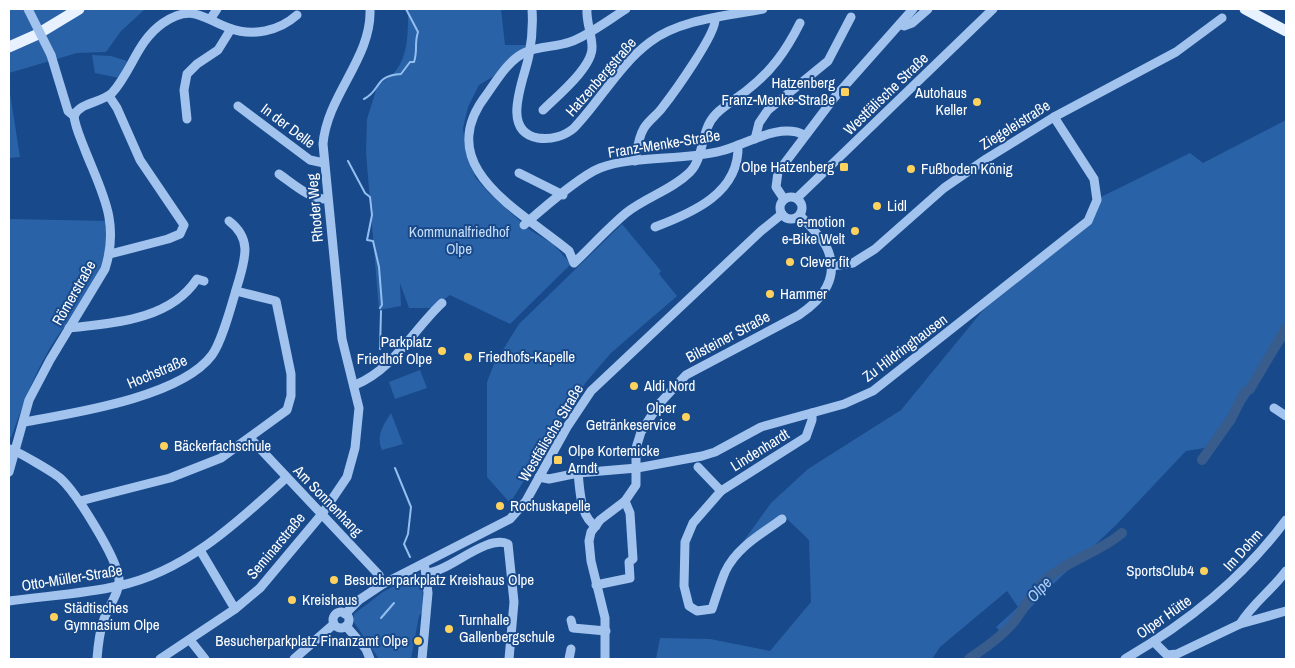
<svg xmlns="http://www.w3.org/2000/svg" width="1295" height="668" viewBox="0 0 1295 668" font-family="'Archivo Narrow',sans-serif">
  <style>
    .green { fill: #2a62a8 }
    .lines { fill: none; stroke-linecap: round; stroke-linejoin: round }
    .stream { stroke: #93bef0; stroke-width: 2 }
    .river { stroke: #385c8c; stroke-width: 10 }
    .minor { stroke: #a1c3ee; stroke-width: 9 }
    .major { stroke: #e8f1ff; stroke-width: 11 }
    .minor-bridge { stroke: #a1c3ee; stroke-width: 9 }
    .poi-dot { fill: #ffd25e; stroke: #18498a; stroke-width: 2 }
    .labels { text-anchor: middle; stroke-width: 4; stroke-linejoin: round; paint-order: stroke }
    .street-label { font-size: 15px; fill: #fff; stroke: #18498a }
    .poi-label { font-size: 15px; fill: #fff; stroke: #18498a; text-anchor: start }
    .park-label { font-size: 15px; fill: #c7defa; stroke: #18498a }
    .water-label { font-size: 16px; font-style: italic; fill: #accdf5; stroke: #18498a }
  </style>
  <rect width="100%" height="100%" fill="#18498a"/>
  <g class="green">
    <polygon points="9,9 145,9 121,31 106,52 77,53 9,73"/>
    <path d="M408,9H501L505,45H526L525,49L512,57L494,76L479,85L468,107L463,128L465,146L475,177L489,193L530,230L553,244L571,264L510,324L450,295L432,308H409L400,283L401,306L379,310L366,152L367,119L378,84C409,71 408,38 408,9Z"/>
    <polygon points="92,55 111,56 127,61 119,78 95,73"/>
    <polygon points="9,87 20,157 9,158"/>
    <polygon points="1286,120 1286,339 1217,446 1186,451 1116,525 1047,590 1004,636 996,627 1018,607 1007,591 940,647 932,659 656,659 660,638 710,639 770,651 811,602 809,540 783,515 740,546 771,503 808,469 901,410 984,309 1097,208 1101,197 1190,153 1203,163"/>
    <path d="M9,219L108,221C111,283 71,308 45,357C31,382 21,410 11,438H9Z"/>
    <polygon points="622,224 661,271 659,274 677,296 611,353 586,382 510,503 487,477 487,382 494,364 519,324"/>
    <polygon points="420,370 427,388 395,399 389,382"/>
    <path d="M391,413L403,444L382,450C376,435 383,426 391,413Z"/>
    <polygon points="418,573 422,576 423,611 419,616 411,659 379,659 353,621 354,614 383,592"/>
  </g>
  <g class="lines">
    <g class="stream">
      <path d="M364,99C382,90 373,76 401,74L410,62H414C418,50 414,44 418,32L406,9"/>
      <polyline points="348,161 365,193 370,197 372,215 367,240 373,241 379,267 382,305 380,308"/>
      <polyline points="380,349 381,311"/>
      <polyline points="395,468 411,507 408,534 404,544 410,557"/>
      <polyline points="381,618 394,603"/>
    </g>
    <g class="river">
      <polyline points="1202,460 1231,419 1244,393 1250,389 1286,328"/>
      <path d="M969,659C985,648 1004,635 1016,619C1027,604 1033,589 1049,577C1071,559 1100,552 1122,533"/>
    </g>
    <g class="minor">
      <path d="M532,9C533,24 532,40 529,55C525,78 499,131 538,138C551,140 565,136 574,128C600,101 619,65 650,42C680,19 727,16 763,9"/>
      <path d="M626,9C610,19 588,36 570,42C556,47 539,46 526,52C509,59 497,80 487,94C430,167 520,210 569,251L574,263C591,247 608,228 626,213C646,197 672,190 690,172C705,156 700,130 716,114C725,105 736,99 746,91C771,72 786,51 800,23"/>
      <polyline points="211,18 217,9"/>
      <polyline points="900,24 904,26 912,23 928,9"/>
      <polyline points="51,55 68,111 74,116"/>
      <polyline points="109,96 117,108 140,160 184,225 180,234 168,239 110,254"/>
      <polyline points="238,106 310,160 324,163"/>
      <path d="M543,110C556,97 593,67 592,47C592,34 586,22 587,9"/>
      <path d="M74,116C80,102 101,103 112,93C132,71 137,41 163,23C192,3 202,18 229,28C253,37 279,31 297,15"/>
      <polyline points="187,119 184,90 187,74 197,64 218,50 231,29"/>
      <polyline points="755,139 759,123 768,110 828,61 851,17"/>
      <path d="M635,161C637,150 638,138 644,128C649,120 657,115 662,108C673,94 717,33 715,19"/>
      <polyline points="519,173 563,195"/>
      <path d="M279,174C292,183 311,200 327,199"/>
      <circle cx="791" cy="208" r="11"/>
      <polyline points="797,198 993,9"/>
      <polyline points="784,199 776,187 778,172 834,98 913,9"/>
      <path d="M524,225C541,210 580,176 600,168C635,155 682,161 721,151C745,145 780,122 804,135"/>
      <path d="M655,227C692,213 740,193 738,145"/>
      <polyline points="832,266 853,263 859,259 875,249 944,188 986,159 1054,117 1176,52 1222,18"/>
      <path d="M69,328C114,323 170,320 197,279L204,281"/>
      <path d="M355,385C393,370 413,330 442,303"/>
      <polyline points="1274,408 1286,416"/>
      <path d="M24,422C74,413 181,397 212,355C223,340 233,299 239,280C246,256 251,238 229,221"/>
      <polyline points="250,438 379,575 383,584"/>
      <path d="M10,449C17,451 53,472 60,478C76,492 117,558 119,579C120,593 107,608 103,622C99,634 98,646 97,659"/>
      <polyline points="698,467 721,491"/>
      <path d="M9,472L29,400L50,360L105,269C120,222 102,193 85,150C81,139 75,127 74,116"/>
      <path d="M578,473C580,489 580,518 596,526"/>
      <polyline points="539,477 549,479 578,473 637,468 702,456 715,452 761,427 844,404 873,391 1088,221 1097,200 1094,179 1054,117"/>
      <polyline points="80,501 170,478 221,458 287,410 291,396 291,374 276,301 236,291"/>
      <path d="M782,519C761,534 736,548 725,572C720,584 716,597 712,609L697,611L689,606L684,586L685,542L693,523L721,491L806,437L812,420V413"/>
      <polyline points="200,550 235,609"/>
      <path d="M427,573C449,572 486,534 508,544L514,602L509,659"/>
      <polyline points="596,585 630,578 629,562 633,559 630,513 625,501"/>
      <path d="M9,601C45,596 83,594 118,586C185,572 238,522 286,478"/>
      <circle cx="341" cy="620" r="8"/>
      <polyline points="345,614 359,600 383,584 510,519 526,501 567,427 591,391 761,231 782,214"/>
      <polyline points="571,620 573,628 606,631"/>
      <path d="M1240,624C1252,604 1272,590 1286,571"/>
      <polyline points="346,626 366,649 370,659"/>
      <polyline points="190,640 205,659"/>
      <polyline points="1154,642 1167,655 1177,654 1240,624 1286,611"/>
      <path d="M160,659L235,609L260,588L322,514L347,477L355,448L359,408L342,339L323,144C327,95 372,58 370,9"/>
      <polyline points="294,659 334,624"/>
      <polyline points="422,659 428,593 425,568"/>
      <polyline points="569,659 571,649"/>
      <path d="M605,659V618L591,561L589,541L591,532L600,520L625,501L636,485V448L641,432L659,404L686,375L799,315C823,299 841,276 826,246C820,235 808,225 800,215"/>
      <path d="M1125,659C1188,622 1242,579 1286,520"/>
    </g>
    <g class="major">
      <polyline points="1245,9 1286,31"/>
      <polyline points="9,47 36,35 79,9"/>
    </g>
    <polyline class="minor-bridge" points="28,9 51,55"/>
  </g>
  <g class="poi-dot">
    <rect x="840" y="87" width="10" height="10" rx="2.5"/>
    <circle cx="977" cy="102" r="5"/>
    <rect x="839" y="162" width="10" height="10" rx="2.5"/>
    <circle cx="911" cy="169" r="5"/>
    <circle cx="877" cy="206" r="5"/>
    <circle cx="855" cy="231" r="5"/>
    <circle cx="790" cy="262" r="5"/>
    <circle cx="770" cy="294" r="5"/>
    <circle cx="442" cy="351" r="5"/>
    <circle cx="468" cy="357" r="5"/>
    <circle cx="634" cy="386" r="5"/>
    <circle cx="686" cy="417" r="5"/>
    <circle cx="164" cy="446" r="5"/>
    <rect x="553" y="455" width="10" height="10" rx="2.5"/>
    <circle cx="500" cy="506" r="5"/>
    <circle cx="1204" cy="571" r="5"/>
    <circle cx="334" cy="580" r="5"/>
    <circle cx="292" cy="600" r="5"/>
    <circle cx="54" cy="617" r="5"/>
    <circle cx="449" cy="629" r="5"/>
    <circle cx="418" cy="641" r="5"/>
  </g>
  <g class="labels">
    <g class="street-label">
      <text transform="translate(601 77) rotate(-49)" y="5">Hatzenbergstraße</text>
      <text transform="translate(886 94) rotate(-44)" y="5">Westfälische Straße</text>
      <text transform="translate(1015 125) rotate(-32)" y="5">Ziegeleistraße</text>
      <text transform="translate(288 126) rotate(37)" y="5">In der Delle</text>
      <text transform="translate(664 144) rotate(-9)" y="5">Franz-Menke-Straße</text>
      <text transform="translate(315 208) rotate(-95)" y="5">Rhoder Weg</text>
      <text transform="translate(74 293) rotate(-60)" y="5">Römerstraße</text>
      <text transform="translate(728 337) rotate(-28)" y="5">Bilsteiner Straße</text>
      <text transform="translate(905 348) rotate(-37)" y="5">Zu Hildringhausen</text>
      <text transform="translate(157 372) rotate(-23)" y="5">Hochstraße</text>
      <text transform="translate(551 433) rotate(-59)" y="5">Westfälische Straße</text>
      <text transform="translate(760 450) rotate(-32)" y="5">Lindenhardt</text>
      <text transform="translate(328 501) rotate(46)" y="5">Am Sonnenhang</text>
      <text transform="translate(276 546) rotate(-50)" y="5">Seminarstraße</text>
      <text transform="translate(1243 550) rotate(-48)" y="5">Im Dohm</text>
      <text transform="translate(72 578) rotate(-9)" y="5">Otto-Müller-Straße</text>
      <text transform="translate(1164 617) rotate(-35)" y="5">Olper Hütte</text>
    </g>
    <g class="poi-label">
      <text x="835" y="88" text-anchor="end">Hatzenberg<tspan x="835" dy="17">Franz-Menke-Straße</tspan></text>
      <text x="967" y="98" text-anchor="end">Autohaus<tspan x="967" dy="17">Keller</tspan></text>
      <text x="834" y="172" text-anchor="end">Olpe Hatzenberg</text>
      <text x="921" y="174">Fußboden König</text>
      <text x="887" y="211">Lidl</text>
      <text x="845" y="227" text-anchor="end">e-motion<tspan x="845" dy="17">e-Bike Welt</tspan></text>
      <text x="800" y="267">Clever fit</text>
      <text x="780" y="299">Hammer</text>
      <text x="432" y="347" text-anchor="end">Parkplatz<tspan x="432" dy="17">Friedhof Olpe</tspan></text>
      <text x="478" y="362">Friedhofs-Kapelle</text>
      <text x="644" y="391">Aldi Nord</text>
      <text x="676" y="413" text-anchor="end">Olper<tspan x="676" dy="17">Getränkeservice</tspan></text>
      <text x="174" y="451">Bäckerfachschule</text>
      <text x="568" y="456">Olpe Kortemicke<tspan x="568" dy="17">Arndt</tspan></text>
      <text x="510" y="511">Rochuskapelle</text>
      <text x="1194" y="576" text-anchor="end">SportsClub4</text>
      <text x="344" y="585">Besucherparkplatz Kreishaus Olpe</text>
      <text x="302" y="605">Kreishaus</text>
      <text x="64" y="613">Städtisches<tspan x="64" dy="17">Gymnasium Olpe</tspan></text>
      <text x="459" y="625">Turnhalle<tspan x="459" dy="17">Gallenbergschule</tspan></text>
      <text x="408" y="646" text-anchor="end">Besucherparkplatz Finanzamt Olpe</text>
    </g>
    <g class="park-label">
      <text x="459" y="237">Kommunalfriedhof<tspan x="459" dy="17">Olpe</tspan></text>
    </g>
    <g class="water-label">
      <text transform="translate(1039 589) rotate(-46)" y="6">Olpe</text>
    </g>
  </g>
  <rect width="1295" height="668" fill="none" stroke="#ffffff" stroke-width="20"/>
</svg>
